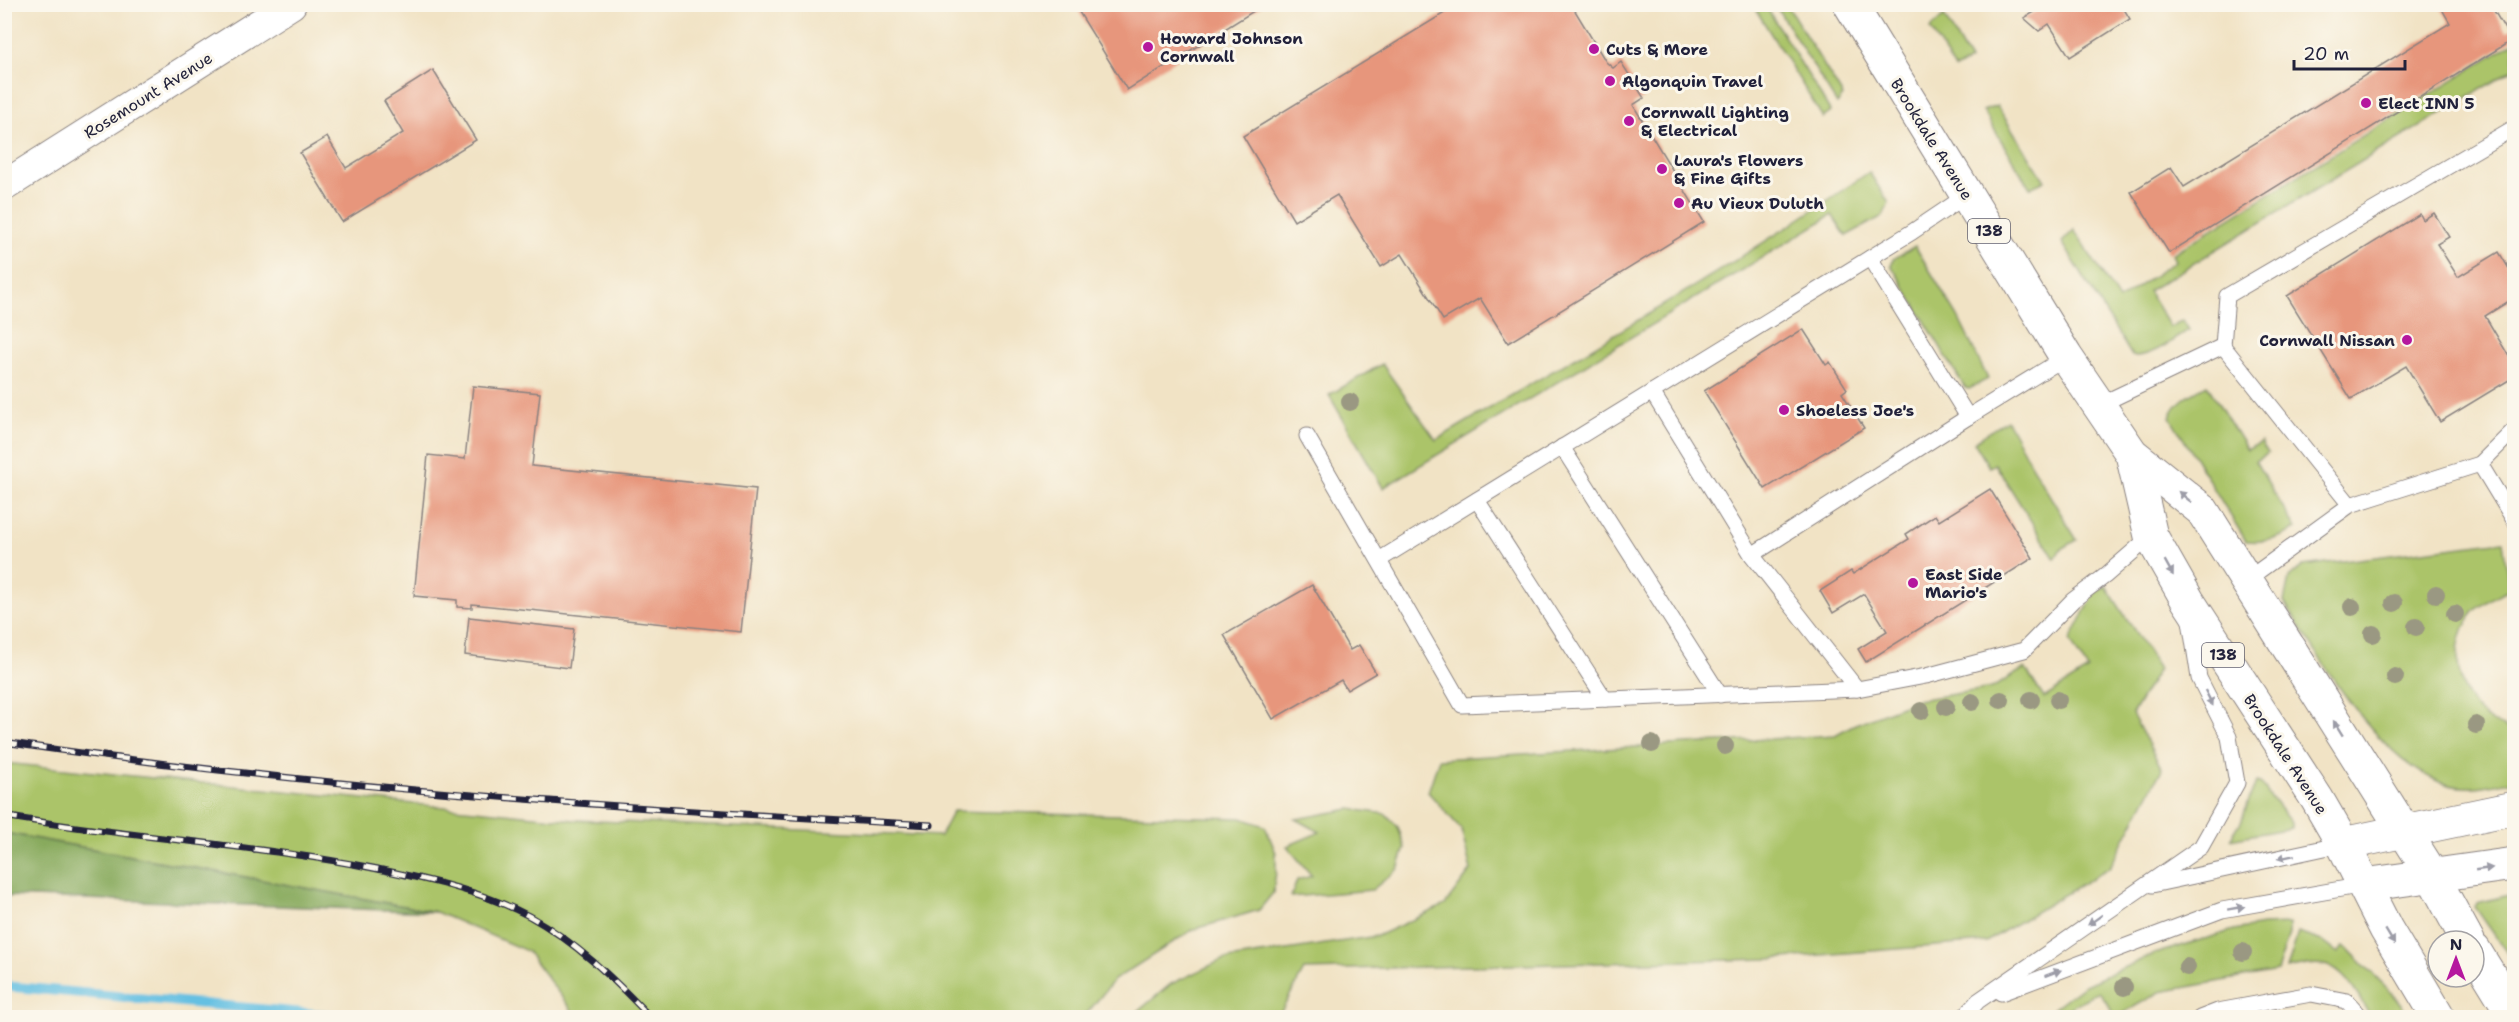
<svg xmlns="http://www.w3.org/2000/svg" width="2519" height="1022" viewBox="0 0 2519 1022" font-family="'Shantell Sans',sans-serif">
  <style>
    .green { fill: #abc469; stroke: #667352; stroke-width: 1.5 }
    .forest { fill: #88aa5d; stroke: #55664c; stroke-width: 1.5 }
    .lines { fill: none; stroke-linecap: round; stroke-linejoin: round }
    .stream { stroke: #65c0e2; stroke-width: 10 }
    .building { fill: #e7967c }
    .lane-casing { stroke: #8a8280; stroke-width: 17 }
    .street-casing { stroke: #8a8280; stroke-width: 32 }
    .secondary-casing { stroke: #8a8280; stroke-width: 35 }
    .primary-casing { stroke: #8a8280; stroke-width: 35 }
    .lane { stroke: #fff; stroke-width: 15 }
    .street { stroke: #fff; stroke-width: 30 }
    .secondary { stroke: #fff; stroke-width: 33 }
    .primary { stroke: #fff; stroke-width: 33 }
    .rail-casing { stroke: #22223b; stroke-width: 7 }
    .rail { stroke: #fbf7ec; stroke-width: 4.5; stroke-dasharray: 14; stroke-linecap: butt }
    .tree { fill: #9a9882 }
    .oneway { fill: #9c9ca7 }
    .poi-dot { fill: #b5179e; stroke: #fbf7ec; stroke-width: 2 }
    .labels { text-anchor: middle; stroke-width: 6; stroke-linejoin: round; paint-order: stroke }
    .shield { fill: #fbf7ec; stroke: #636270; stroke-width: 1.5 }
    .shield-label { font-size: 15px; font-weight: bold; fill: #22223b }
    .poi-label { font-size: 16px; font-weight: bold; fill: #22223b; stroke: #fbf7ec; text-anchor: start }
    .street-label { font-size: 16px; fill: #22223b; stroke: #fbf7ec }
  </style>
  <rect width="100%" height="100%" fill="#fbf7ec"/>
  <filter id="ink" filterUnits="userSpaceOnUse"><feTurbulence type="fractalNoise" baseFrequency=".0167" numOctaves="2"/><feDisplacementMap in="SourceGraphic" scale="12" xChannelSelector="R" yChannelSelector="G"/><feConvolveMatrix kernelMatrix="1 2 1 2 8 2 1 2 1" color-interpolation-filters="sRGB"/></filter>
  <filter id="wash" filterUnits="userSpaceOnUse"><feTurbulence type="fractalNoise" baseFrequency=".008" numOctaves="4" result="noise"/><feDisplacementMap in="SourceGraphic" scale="24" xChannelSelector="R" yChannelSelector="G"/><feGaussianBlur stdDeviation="1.35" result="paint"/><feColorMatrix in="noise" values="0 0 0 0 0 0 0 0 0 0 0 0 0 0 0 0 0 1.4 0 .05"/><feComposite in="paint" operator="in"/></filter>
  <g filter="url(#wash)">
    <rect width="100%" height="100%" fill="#f1e3c5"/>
    <g class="green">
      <polygon points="1753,5 1765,5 1831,112 1823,118"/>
      <polygon points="1775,5 1787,5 1843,96 1837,104"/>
      <polygon points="1944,16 1970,61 1955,69 1930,29"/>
      <path d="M2514,42V69L2148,291L2170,327L2183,320L2189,330C2172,340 2153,357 2132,356L2062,242L2074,230L2119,300L2175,261L2172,254Z"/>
      <polygon points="1997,106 2045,181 2030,188 1983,111"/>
      <path d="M1869,172L1889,203L1883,216L1846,236L1832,215L1383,488L1329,395L1382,364L1436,440C1581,354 1730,269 1869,172Z"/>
      <polygon points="1915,246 1958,317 1988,379 1969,389 1965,388 1891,265 1893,259"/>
      <path d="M2207,385L2247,450L2261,442L2268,453L2255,461L2296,529C2278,539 2266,543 2246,541L2170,417C2176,400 2192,393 2207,385Z"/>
      <polygon points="2007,420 2031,465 2077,540 2060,550 2055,559 1995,464 1989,467 1974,442"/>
      <path d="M2503,541L2509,589C2497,596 2483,602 2474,612C2448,641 2455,693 2485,717C2494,724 2504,728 2514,731V780C2493,785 2468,791 2446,784C2377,762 2322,660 2284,602L2289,578L2303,566Z"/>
      <polygon points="2106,586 2159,669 2132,714 2162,769 2110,867 1986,942 1770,959 1304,970 1278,1017 1130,1018 1171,984 1222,960 1377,936 1445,905 1471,870 1461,829 1428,792 1439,759 1835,735 1853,725 1917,700 1992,688 2025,668 2044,698 2088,670 2070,641 2095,592"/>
      <polygon points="4,763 574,820 940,836 953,811 1241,818 1265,826 1276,853 1276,872 1273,893 1259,910 1192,930 1114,980 1084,1017 577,1017 527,951 436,912 5,833"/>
      <polygon points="2256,782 2260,783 2291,823 2291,828 2230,839 2241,822"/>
      <polygon points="1350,809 1386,814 1398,827 1405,848 1398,869 1372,890 1291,897 1297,880 1312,876 1287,846 1320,832 1296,819"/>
      <polygon points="2514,894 2514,959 2512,960 2475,907 2477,903"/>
      <polygon points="2289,924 2289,934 2277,971 2160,992 2116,1017 2099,991 2054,1017 2042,1017 2083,986 2154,954 2234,930 2262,925"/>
      <path d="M2298,933L2322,941L2338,953L2344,946L2349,950L2390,991L2410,1017H2371C2359,999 2347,971 2325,965C2313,962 2298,967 2287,969Z"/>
    </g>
    <polygon class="forest" points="5,833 436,912 5,896"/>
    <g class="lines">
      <polyline class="stream" points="4,986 358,1018"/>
    </g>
    <g id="blocks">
      <g class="building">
        <polygon points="1074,4 1265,4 1127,90"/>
        <polygon points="1434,4 1448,4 1438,11"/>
        <polygon points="1459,4 1571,4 1606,62 1613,68 1621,62 1644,98 1633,105 1704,222 1508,343 1480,298 1443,320 1402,254 1381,267 1337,195 1294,221 1243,136"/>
        <polygon points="2035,4 2121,4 2130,19 2070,57 2049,24 2039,31 2024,18 2038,10"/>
        <polygon points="2439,4 2490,4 2506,31 2513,28 2514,39 2169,253 2131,192 2171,167 2184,187 2450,23"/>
        <polygon points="433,70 476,140 342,222 300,153 327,137 346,168 403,133 384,101"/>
        <polygon points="2434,213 2449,237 2437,244 2458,277 2499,252 2514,277 2514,298 2485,316 2514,365 2514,377 2440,422 2406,366 2351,399 2287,296 2420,214 2423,220"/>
        <polygon points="1803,329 1826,365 1830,362 1847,389 1842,393 1864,428 1765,489 1704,391"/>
        <polygon points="473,386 540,393 532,466 756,489 741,632 472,604 472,608 457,607 457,600 414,596 428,455 465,459"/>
        <polygon points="1990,489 2033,558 1866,662 1858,649 1887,631 1864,594 1833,613 1820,591 1851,571 1853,574 1909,539 1906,534 1935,515 1939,521"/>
        <polygon points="1312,585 1350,650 1359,645 1376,673 1347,690 1341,680 1273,719 1224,635"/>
        <polygon points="469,617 574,629 569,668 465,655"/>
      </g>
    </g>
  </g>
  <g filter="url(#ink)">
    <use href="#blocks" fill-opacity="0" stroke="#8a8280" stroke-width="1.5"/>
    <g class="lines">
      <g class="lane-casing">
        <g id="lane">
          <polyline points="1870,258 1968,417 2066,357"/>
          <polyline points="2223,346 2227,296 2512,129 2514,133"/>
          <polyline points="1652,392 1752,555 1968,417"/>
          <polyline points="2099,405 2223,346 2350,505 2245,581"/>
          <polyline points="1307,436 1462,705 1857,689 1926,676 2024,650 2073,600 2105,576 2151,536"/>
          <polyline points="1562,447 1720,695"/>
          <polyline points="2480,464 2514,430"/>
          <polyline points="1477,500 1605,699"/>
          <polyline points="2350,505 2480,464 2514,520"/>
          <polyline points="1752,555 1857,689"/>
          <polyline points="1379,560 1912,232 1967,195"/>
          <polyline points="2152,885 2343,844"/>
          <polyline points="2001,993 2222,910 2364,885"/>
          <polyline points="1963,1018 1978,1001 2201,847 2237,783 2229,737 2199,678 2190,621"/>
          <polyline points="2200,1018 2218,1011 2311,994 2347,1001 2362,1018"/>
        </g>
      </g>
      <g class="street-casing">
        <polyline id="street" points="4,186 291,4"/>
      </g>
      <g class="secondary-casing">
        <g id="secondary">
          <polyline points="2343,844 2514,808"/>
          <polyline points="2364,885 2514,864"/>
        </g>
      </g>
      <g class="primary-casing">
        <g id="primary">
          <polyline points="1850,4 2066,357 2132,454 2202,510 2432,875 2468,941"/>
          <polyline points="2132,454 2151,536 2188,601 2317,799 2343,844 2386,929 2439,1018"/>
          <polyline points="2474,950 2514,1015"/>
        </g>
      </g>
      <use href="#lane" class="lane"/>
      <use href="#street" class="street"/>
      <use href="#secondary" class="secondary"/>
      <use href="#primary" class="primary"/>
      <g class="rail-casing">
        <g id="rail">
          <path d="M4,742C311,788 621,808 931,825"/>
          <path d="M4,816C128,838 254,844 378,869C429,880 482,891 529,916C576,942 614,979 651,1018"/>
        </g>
      </g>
      <use href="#rail" class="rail"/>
    </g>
    <g class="tree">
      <circle cx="1350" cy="402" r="9"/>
      <circle cx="2436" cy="594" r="9"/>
      <circle cx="2394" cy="603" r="9"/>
      <circle cx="2352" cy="607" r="9"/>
      <circle cx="2455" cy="614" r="9"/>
      <circle cx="2416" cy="627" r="9"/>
      <circle cx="2373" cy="634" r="9"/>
      <circle cx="2395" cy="677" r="9"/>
      <circle cx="2001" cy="700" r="9"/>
      <circle cx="2031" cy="700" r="9"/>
      <circle cx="2058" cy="700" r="9"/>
      <circle cx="1972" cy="702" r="9"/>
      <circle cx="1946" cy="707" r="9"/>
      <circle cx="1921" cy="711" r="9"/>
      <circle cx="2476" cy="725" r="9"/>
      <circle cx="1652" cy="744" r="9"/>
      <circle cx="1725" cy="746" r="9"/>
      <circle cx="2243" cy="952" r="9"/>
      <circle cx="2187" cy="967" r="9"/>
      <circle cx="2124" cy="987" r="9"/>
    </g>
    <defs><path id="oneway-solid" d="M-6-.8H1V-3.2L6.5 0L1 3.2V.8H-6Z" transform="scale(1.5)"/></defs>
    <g class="oneway">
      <use href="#oneway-solid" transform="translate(2185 497) rotate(-141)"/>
      <use href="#oneway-solid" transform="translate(2169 568) rotate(61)"/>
      <use href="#oneway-solid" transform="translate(2209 698) rotate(63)"/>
      <use href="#oneway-solid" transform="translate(2338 728) rotate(-122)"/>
      <use href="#oneway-solid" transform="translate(2286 857) rotate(168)"/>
      <use href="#oneway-solid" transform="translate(2484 869) rotate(-8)"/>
      <use href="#oneway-solid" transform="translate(2236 908) rotate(-10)"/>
      <use href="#oneway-solid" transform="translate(2095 920) rotate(145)"/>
      <use href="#oneway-solid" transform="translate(2390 937) rotate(59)"/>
      <use href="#oneway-solid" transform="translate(2053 973) rotate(-20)"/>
    </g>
  </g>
  <g class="poi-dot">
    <circle cx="1148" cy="47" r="6"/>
    <circle cx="1594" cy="49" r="6"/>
    <circle cx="1610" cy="81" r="6"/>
    <circle cx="2366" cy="103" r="6"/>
    <circle cx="1629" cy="121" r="6"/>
    <circle cx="1662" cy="169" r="6"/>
    <circle cx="1679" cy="203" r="6"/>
    <circle cx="2407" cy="340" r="6"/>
    <circle cx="1784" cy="410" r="6"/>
    <circle cx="1913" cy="583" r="6"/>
  </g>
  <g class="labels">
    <g class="shield">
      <rect x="1968" y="219" width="42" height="24" rx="4.5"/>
      <rect x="2202" y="643" width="42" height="24" rx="4.5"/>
    </g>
    <g class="shield-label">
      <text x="1989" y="236">138</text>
      <text x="2223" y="660">138</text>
    </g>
    <g class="poi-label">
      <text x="1160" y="44">Howard Johnson<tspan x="1160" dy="18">Cornwall</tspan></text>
      <text x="1606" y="55">Cuts &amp; More</text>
      <text x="1622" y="87">Algonquin Travel</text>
      <text x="2378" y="109">Elect INN 5</text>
      <text x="1641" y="118">Cornwall Lighting<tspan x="1641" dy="18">&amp; Electrical</tspan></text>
      <text x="1674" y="166">Laura's Flowers<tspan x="1674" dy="18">&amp; Fine Gifts</tspan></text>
      <text x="1691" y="209">Au Vieux Duluth</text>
      <text x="2395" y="346" text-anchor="end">Cornwall Nissan</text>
      <text x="1796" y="416">Shoeless Joe's</text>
      <text x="1925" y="580">East Side<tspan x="1925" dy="18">Mario's</tspan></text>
    </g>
    <g class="street-label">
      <text transform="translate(148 95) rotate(-32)" y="6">Rosemount Avenue</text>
      <text transform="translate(1932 139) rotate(58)" y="6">Brookdale Avenue</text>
      <text transform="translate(2286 754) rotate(57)" y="6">Brookdale Avenue</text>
    </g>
  </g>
  <rect width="2519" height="1022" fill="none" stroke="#fbf7ec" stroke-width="24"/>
  <g transform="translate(2456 959)"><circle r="28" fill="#fbf7ec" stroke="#a4a2a5" stroke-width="1.5"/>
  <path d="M0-4.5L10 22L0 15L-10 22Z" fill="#b5179e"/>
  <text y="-9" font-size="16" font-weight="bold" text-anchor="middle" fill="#22223b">N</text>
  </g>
  <path d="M2294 60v9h111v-9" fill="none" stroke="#22223b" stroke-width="3"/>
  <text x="2303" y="60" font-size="18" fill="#22223b" stroke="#fbf7ec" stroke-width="4.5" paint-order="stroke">20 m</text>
</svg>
